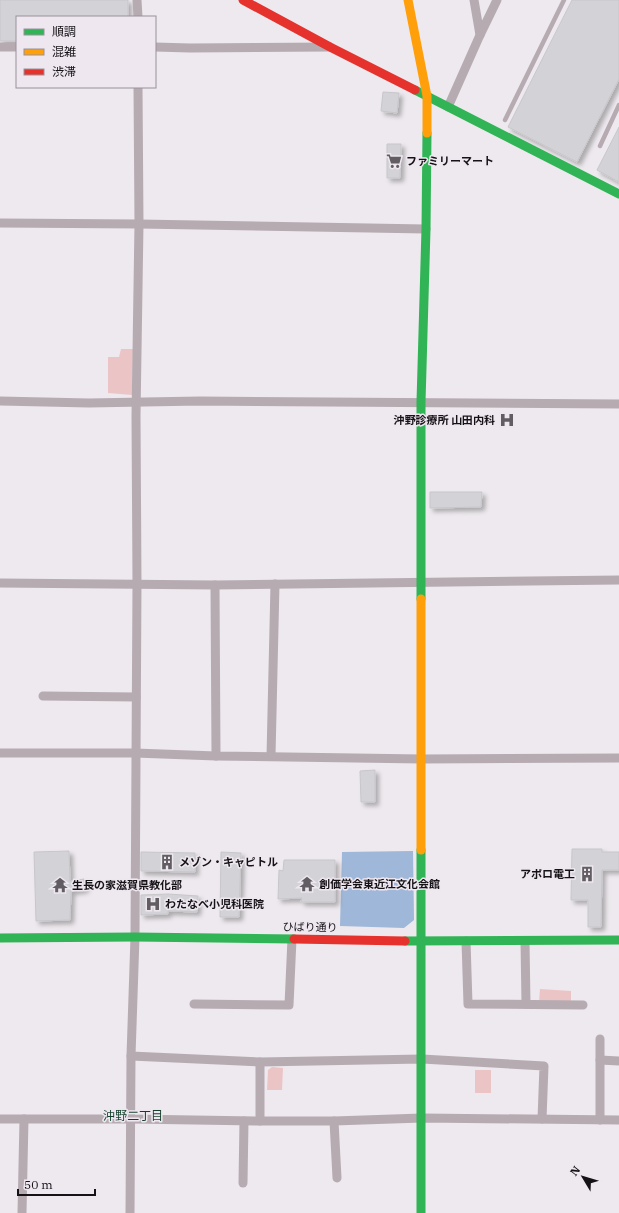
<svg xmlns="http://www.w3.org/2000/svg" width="619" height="1213" viewBox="0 0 619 1213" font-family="'IBM Plex Serif','Noto Sans JP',serif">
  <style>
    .green { fill: #ebc5c6 }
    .water { fill: #9fb7d8 }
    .building { fill: #d3d2d6; stroke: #c8c6ca; filter: url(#shadow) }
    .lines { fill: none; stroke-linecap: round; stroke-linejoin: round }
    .lane { stroke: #b7abb2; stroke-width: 4.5 }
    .street { stroke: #b7abb2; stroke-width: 9 }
    .fast { stroke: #30b455; stroke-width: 9 }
    .slow { stroke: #ff9f0a; stroke-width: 9 }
    .jam { stroke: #e5322d; stroke-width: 9 }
    .labels { text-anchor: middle; stroke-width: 3; stroke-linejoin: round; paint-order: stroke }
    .poi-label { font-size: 11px; font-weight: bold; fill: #151216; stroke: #eee7f0; text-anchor: start }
    .street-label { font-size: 11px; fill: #151216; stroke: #eee7f0 }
    .neighbourhood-label { font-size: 12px; fill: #133f2b; stroke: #eee7f0 }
  </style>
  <defs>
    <filter id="shadow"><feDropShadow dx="3.5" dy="3.5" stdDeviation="2" flood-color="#0004"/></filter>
  </defs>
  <rect width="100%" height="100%" fill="#ede9ee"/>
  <g class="green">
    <polygon points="121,349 133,349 132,395 108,393 108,357 119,357"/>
    <polygon points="540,989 571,991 571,1002 539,1003"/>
    <polygon points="272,1067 283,1068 282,1090 267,1090 268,1070"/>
    <rect x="475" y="1070" width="16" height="23"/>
  </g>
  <polygon class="water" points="413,851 414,920 404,928 340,926 342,852"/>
  <g class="building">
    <polygon points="0,0 128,0 128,17 17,17 17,41 0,41"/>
    <polygon points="572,0 619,0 619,79 577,162 508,127"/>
    <polygon points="383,92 399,93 397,113 381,111"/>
    <polygon points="619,127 619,182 597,170"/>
    <polygon points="387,144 401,144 400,178 387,178"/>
    <polygon points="430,492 482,492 481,507 430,508"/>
    <polygon points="375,770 375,802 361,802 360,771"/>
    <polygon points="572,849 602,849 602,852 619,852 619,870 602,870 601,927 588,927 588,900 571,900"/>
    <polygon points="69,851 70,881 84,879 85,889 71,891 70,920 36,921 34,852"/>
    <polygon points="141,852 195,853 195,872 141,871"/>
    <polygon points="221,852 241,853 239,917 220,917"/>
    <polygon points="284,860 335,860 335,902 301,902 302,898 278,899 279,870 283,871"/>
    <polygon points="168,894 198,896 197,912 168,911 168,914 141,915 141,895"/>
  </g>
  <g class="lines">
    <g class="lane">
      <polyline points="505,120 564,0"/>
      <polyline points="600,146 619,105"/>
    </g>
    <g class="street">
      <polyline points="137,0 138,17"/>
      <polyline points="480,35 497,0"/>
      <polyline points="0,47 17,47"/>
      <polyline points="155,47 190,48 330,47"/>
      <polyline points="448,107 480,35 474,0"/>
      <polyline points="0,223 139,224 426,229"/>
      <polyline points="0,401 89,403 200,401 619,404"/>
      <polyline points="0,583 215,585 619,580"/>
      <polyline points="215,585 216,756"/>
      <polyline points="43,696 136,697"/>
      <polyline points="0,753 135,753 216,756 422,759 619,758"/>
      <polyline points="271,756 275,584"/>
      <polyline points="466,941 468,1004 583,1005"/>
      <polyline points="525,941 526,1004"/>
      <polyline points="194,1004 289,1005 292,939"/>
      <polyline points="600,1039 600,1120"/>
      <polyline points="131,1056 260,1062 422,1059 544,1066 542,1119"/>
      <polyline points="600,1060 619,1061"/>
      <polyline points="0,1119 132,1119 260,1121 334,1121 422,1118 619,1120"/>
      <polyline points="260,1121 260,1062"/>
      <polyline points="334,1121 337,1178"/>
      <polyline points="243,1183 244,1121"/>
      <polyline points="22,1213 24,1119"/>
      <polyline points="130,1213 131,1056 135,937 137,583 136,416 139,224 138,87"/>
    </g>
    <g class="fast">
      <polyline points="415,90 619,194"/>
      <polyline points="421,599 421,402 426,229 427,133"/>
      <polyline points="421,850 421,1213"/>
      <polyline points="0,938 135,937 294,939"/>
      <polyline points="405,941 619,940"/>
    </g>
    <g class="slow">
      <polyline points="408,0 427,96 427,133"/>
      <polyline points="421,599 421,850"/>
    </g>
    <g class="jam">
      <polyline points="243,0 330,47 415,90"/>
      <polyline points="294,939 405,941"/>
    </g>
  </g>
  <defs>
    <g id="supermarket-bare" transform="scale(1.2)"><path d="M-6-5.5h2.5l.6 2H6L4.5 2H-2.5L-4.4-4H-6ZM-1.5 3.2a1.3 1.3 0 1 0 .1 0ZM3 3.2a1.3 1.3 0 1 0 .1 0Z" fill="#615d62" stroke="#eee7f0" stroke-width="2.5" paint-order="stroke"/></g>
    <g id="hospital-bare" transform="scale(1.2)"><path d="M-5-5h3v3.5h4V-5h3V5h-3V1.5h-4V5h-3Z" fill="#615d62" stroke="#eee7f0" stroke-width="2.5" paint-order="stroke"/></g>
    <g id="building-bare" transform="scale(1.2)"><path d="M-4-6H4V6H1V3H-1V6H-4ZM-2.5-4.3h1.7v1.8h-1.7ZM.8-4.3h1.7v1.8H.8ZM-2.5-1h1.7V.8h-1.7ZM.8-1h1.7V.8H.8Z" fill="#615d62" stroke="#eee7f0" stroke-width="2.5" paint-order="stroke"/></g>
    <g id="temple-bare" transform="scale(1.2)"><path d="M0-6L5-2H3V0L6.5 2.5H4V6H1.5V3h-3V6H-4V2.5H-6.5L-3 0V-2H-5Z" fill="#615d62" stroke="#eee7f0" stroke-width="2.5" paint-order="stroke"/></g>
  </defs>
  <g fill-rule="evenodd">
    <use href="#supermarket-bare" x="394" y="161"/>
    <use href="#hospital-bare" x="507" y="420"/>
    <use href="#building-bare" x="167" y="862"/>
    <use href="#building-bare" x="587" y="874"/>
    <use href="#temple-bare" x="307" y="884"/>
    <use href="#temple-bare" x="60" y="885"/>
    <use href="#hospital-bare" x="153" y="904"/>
  </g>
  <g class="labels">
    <g class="poi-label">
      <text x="406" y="165">ファミリーマート</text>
      <text x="495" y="424" text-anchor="end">沖野診療所 山田内科</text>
      <text x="179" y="866">メゾン・キャピトル</text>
      <text x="575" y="878" text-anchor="end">アポロ電工</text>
      <text x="319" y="888">創価学会東近江文化会館</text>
      <text x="72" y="889">生長の家滋賀県教化部</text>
      <text x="165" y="908">わたなべ小児科医院</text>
    </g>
    <g class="street-label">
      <text transform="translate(310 927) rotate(1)" y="4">ひばり通り</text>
    </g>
    <g class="neighbourhood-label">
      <text x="133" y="1120">沖野二丁目</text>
    </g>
  </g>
  <rect x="16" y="16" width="140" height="72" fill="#eee7f0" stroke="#979299"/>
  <rect x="24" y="29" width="20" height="6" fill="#30b455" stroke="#979299"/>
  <text x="52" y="36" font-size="12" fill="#151216">順調</text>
  <rect x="24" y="49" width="20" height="6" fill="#ff9f0a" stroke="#979299"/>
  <text x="52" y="56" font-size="12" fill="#151216">混雑</text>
  <rect x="24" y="69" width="20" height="6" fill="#e5322d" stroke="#979299"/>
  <text x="52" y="76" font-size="12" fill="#151216">渋滞</text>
  <g transform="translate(583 1177) rotate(308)" stroke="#eee7f0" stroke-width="3" paint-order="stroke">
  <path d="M0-3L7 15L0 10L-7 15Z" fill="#151216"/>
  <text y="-6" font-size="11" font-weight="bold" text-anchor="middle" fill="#151216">N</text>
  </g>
  <path d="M18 1189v6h77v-6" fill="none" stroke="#151216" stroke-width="2"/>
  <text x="24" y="1189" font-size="12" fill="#151216" stroke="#eee7f0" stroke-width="3" paint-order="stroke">50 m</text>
</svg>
